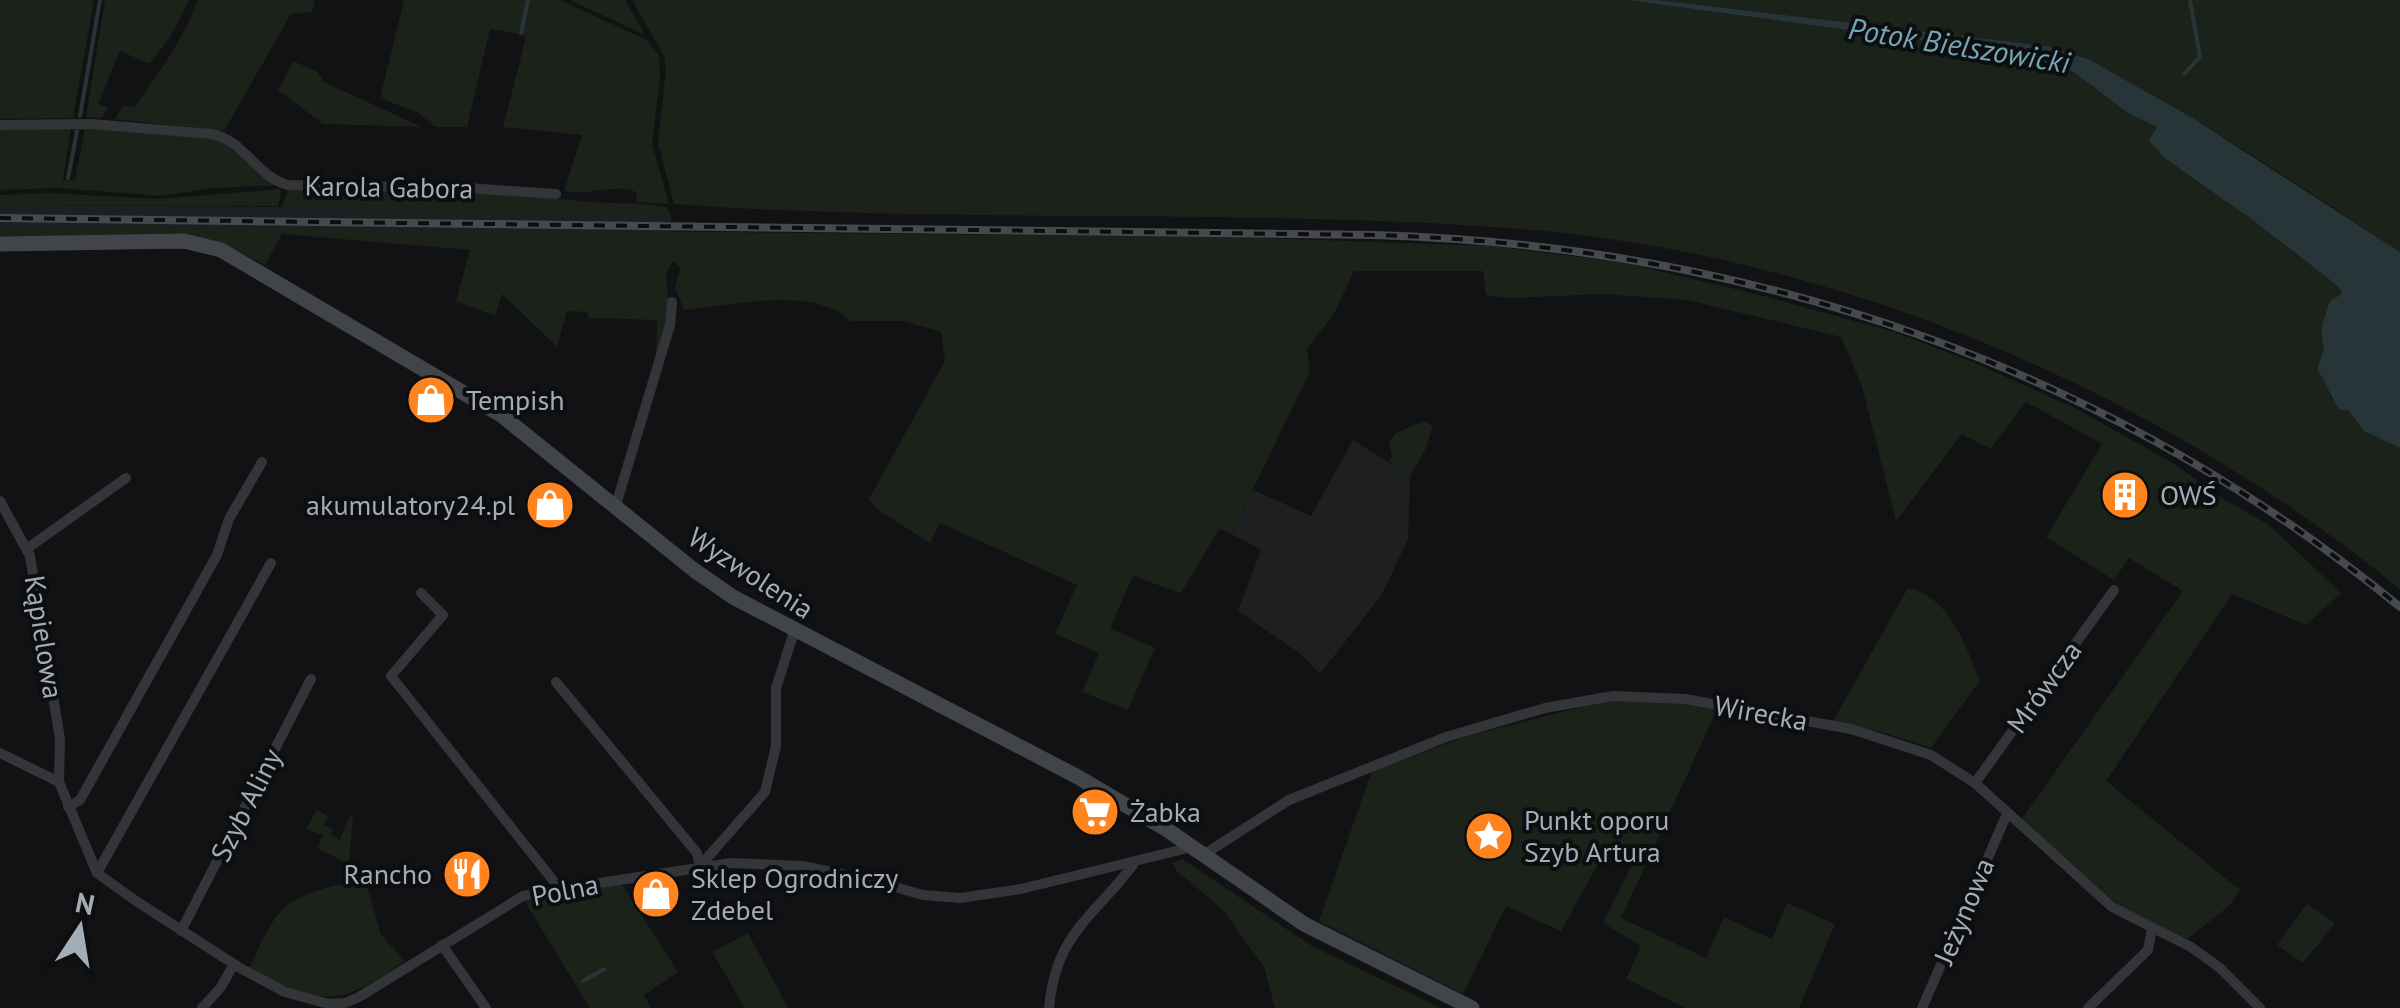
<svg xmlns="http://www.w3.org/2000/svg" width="2400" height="1008" viewBox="0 0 2400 1008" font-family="'PT Sans',sans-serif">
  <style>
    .built { fill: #1e1f21 }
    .green { fill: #1a221a }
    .water { fill: #273539 }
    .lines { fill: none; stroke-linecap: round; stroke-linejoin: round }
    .stream { stroke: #273539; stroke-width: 4 }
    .street { stroke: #333539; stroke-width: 10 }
    .secondary { stroke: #41454a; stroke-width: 15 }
    .rail-casing { stroke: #454a4f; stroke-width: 8 }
    .rail { stroke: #0d0e0f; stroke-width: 4; stroke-dasharray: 11; stroke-linecap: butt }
    .labels { text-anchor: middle; stroke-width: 8; stroke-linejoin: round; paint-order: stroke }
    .street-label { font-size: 28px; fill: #a2adb6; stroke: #0d0e0f }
    .poi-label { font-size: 28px; fill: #a2adb6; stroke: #0d0e0f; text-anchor: start }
    .water-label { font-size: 30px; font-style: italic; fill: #75a5b5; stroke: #0d0e0f }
  </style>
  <rect width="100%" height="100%" fill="#121214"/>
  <g class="built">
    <polygon points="0,205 310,207 671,216 671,234 0,225"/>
    <polygon points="1353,440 1410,476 1408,539 1382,594 1320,674 1302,655 1238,611 1261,550 1231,534 1253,490 1311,516"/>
  </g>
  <g class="green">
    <polygon points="0,0 94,0 73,118 0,119"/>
    <polygon points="105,0 189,0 171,36 150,64 120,51 98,104 108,107 102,118 86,117"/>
    <path d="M198,0H315L312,12L291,14L224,131L115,119L123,105L134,107C159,74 183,39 198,0Z"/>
    <polygon points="404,0 527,0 519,34 490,29 467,127 435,127 419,113 380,98"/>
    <path d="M530,0H560L647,40L659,55L660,79L652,144L669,204L637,202L636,192C617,183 590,196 564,191L582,135L503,127L526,37L522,35Z"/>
    <polygon points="571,0 625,0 645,35 578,4"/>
    <path d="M632,0H1628L1956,45L2046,62L2075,73L2128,113L2158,127L2166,159L2254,221L2339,287L2342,294L2321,338L2324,346L2317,370L2327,382L2331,399L2348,410L2364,431L2400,448V589C2156,390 1835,254 1520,229C1239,207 956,225 674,204L658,143L666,68L664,56Z"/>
    <path d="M1657,0H2400V252C2320,200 2241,145 2158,99C2122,78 2088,57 2047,46Z"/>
    <polygon points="293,61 317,71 324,82 422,127 323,124 278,90"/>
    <polygon points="71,128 63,180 75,180 85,128 220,139 279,185 213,188 161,196 59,188 0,190 0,130"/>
    <path d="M289,187C387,189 484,192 582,201C610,204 640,202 667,207L671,216L282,207Z"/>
    <polygon points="281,189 278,206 0,205 0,195 49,193 156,199"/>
    <path d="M0,225L1235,237L1490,246L1621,262L1756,294L1894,332L1973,362L2077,409L2174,464L2227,501L2269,525L2341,593L2306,625L2232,594L2106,781L2240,890L2229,906L2187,939L2123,909L2021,820L2183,591L2129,558L2114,580L2046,537L2102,444L2026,402L1991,449L1962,434L1896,521L1862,386L1841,337L1687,300L1602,294L1510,298L1486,295L1483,271H1354L1334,314L1307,348L1310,372L1231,534L1219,529L1181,593L1133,576L1110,628L1155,648L1128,710L1082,692L1099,653L1055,634L1077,585L940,523L930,543L877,509L869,499L945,361L941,332L903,321H850C815,285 730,306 684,310L675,287L680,268L674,261L666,273L669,311L656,361L657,320L589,318L587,312L567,311L557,347L502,294L495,316L456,301L470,250L282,234L265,265L226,245L95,237L0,236Z"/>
    <polygon points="1424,421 1433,426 1425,450 1410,476 1389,462 1392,456 1389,442 1396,433"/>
    <path d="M1908,588C1951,598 1964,644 1980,680L1931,748L1885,733L1833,721Z"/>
    <polygon points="1614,699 1679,703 1717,710 1621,918 1706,958 1724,917 1772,939 1787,903 1835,924 1799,1008 1686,1008 1626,979 1641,946 1603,923 1633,863 1607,848 1561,931 1506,906 1463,994 1319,921 1372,771 1471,735"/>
    <polygon points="317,809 328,816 324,825 333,829 331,835 340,840 347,821 353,814 349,864 317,848 323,835 306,829"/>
    <polygon points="1182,859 1312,946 1441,1008 1275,1008 1264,967 1223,910 1177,871 1172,863"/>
    <polygon points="621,883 678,972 644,995 651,1008 590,1008 525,902"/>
    <path d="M342,884L368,889L381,935L405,961C339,1008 320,1006 249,969C275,913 279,898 342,884Z"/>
    <polygon points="2307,904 2335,923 2303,963 2277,945"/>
    <polygon points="748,933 788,1008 745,1008 712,952"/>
  </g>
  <path class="water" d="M1628,0H1657L2047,46L2090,60L2191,117L2400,252V448L2364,431L2348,410H2340C2329,397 2328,383 2317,370L2324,347C2318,332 2325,316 2330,301L2342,294L2339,287L2254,221L2166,159L2149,141L2157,127L2128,113L2075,73L2046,62L1956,45Z"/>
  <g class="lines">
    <g class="stream">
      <polyline points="521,33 528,0"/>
      <polyline points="2184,74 2200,57 2190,0"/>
      <polyline points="80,116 100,0"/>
      <polyline points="68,178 77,131"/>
      <polyline points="583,981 604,969"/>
    </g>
    <g class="street">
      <path d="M0,125L91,124L212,134C245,141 256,176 288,185L467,188L556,194"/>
      <polyline points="0,501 30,556 60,739 59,782"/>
      <polyline points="616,505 670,325 672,302"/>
      <polyline points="28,548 126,478"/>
      <polyline points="421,593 443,615 391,676 560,889"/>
      <polyline points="556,682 697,853 700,866"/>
      <polyline points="0,753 59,782 97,873 133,899 240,968 285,992 329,1004 345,1003 359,997 523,896 560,889 731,863 803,866 874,881 923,895 960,898 1021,889 1192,847"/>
      <polyline points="1975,783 2114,590"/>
      <polyline points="68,807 80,800 217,555 229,519 262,462"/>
      <polyline points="1203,855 1289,800 1446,737 1545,708 1613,696 1685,699 1851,729 1931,755 1975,783 2112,907 2191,947 2220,968 2260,1008"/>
      <polyline points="700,866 765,792 776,746 776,688 794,632"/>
      <polyline points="97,873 271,563"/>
      <polyline points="181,931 311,679"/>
      <polyline points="442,945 486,1008"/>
      <polyline points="202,1008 221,987 234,964"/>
      <path d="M1049,1008C1056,933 1092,919 1133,865"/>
      <polyline points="1922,1008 2007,814"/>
      <polyline points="2088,1008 2148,950 2152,928"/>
    </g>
    <polyline class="secondary" points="0,244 184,241 221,250 501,415 694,570 733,597 1078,777 1166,829 1304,924 1472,1008"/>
    <g class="rail-casing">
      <path id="rail" d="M0,218L1375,235C1753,246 2105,366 2400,607"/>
    </g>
    <use href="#rail" class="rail"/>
  </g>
  <defs>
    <g id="shop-disc" transform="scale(2.5)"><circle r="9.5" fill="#ff831f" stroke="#0d0e0f"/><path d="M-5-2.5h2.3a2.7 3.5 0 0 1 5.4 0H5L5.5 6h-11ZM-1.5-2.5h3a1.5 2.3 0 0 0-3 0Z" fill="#fff"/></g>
    <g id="building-disc" transform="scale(2.5)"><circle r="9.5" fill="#ff831f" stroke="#0d0e0f"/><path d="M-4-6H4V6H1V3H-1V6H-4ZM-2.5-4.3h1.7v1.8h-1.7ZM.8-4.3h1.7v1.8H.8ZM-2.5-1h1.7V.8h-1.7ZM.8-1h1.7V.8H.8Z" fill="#fff"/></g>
    <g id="supermarket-disc" transform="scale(2.5)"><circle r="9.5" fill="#ff831f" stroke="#0d0e0f"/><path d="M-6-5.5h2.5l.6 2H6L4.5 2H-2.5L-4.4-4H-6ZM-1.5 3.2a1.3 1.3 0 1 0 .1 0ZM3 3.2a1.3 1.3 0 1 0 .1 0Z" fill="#fff"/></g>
    <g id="sight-disc" transform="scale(2.5)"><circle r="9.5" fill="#ff831f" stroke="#0d0e0f"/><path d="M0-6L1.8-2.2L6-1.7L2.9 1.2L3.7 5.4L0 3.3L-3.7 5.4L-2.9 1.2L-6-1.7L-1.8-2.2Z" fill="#fff"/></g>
    <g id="restaurant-disc" transform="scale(2.5)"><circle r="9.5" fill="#ff831f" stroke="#0d0e0f"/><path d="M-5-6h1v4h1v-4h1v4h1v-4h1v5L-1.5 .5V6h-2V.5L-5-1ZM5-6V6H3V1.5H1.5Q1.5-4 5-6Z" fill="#fff"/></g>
  </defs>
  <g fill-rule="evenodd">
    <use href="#shop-disc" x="431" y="400"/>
    <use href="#building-disc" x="2125" y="495"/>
    <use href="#shop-disc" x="550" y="505"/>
    <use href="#supermarket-disc" x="1095" y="812"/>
    <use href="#sight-disc" x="1489" y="836"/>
    <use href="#restaurant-disc" x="467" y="874"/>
    <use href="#shop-disc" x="656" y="894"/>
  </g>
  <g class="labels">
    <g class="street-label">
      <text transform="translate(389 187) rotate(1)" y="10">Karola Gabora</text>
      <text transform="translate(751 573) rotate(33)" y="10">Wyzwolenia</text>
      <text transform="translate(44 637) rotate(81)" y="10">Kąpielowa</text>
      <text transform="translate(2044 687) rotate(-54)" y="10">Mrówcza</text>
      <text transform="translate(1761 713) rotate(10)" y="10">Wirecka</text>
      <text transform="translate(246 805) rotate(-63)" y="10">Szyb Aliny</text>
      <text transform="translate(565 890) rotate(-11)" y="10">Polna</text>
      <text transform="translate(1964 911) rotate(-67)" y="10">Jeżynowa</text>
    </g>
    <g class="poi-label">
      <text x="466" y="410">Tempish</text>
      <text x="2160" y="505">OWŚ</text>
      <text x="515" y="515" text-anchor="end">akumulatory24.pl</text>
      <text x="1130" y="822">Żabka</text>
      <text x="1524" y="830">Punkt oporu<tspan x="1524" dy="32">Szyb Artura</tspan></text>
      <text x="432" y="884" text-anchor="end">Rancho</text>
      <text x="691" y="888">Sklep Ogrodniczy<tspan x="691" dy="32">Zdebel</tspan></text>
    </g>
    <g class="water-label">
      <text transform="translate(1959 46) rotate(9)" y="10">Potok Bielszowicki</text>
    </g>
  </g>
  <g transform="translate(80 928) rotate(12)" stroke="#0d0e0f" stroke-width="8" paint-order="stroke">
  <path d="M0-8L18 38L0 25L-18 38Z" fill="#a2adb6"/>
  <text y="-15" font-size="28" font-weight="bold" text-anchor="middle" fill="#a2adb6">N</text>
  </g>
</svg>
